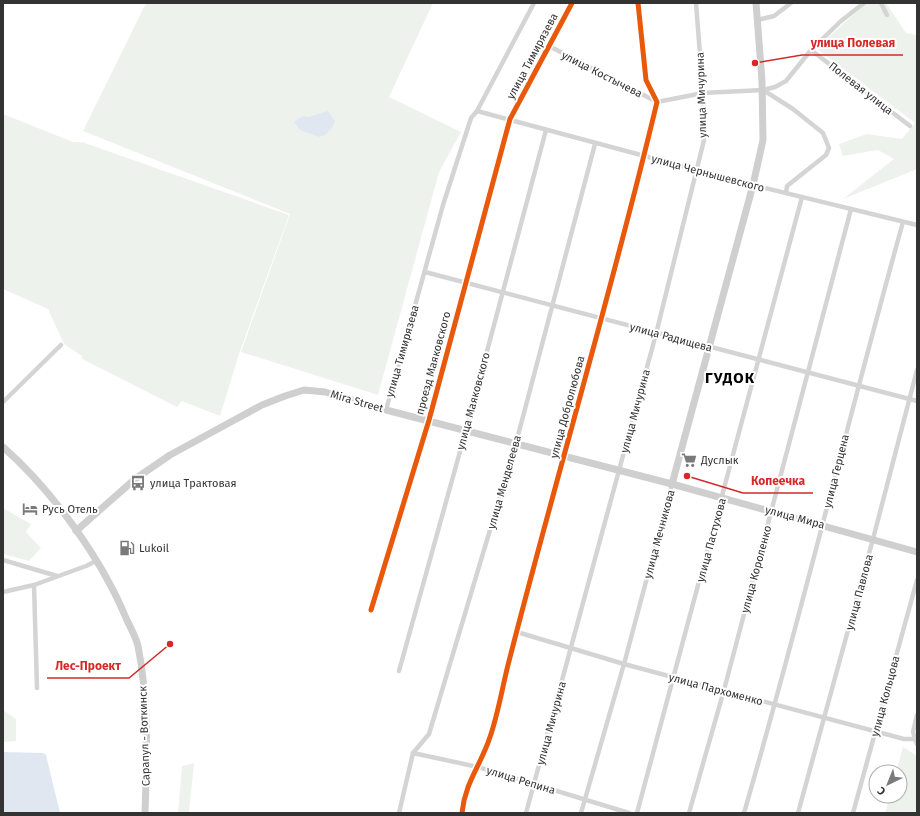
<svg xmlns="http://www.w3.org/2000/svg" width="920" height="816" viewBox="0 0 920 816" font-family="'Fira Sans',sans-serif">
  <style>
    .green { fill: #eef2ec }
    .water { fill: #e0e7f0 }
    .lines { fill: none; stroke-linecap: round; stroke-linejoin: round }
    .minor { stroke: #d4d4d4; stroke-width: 4.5 }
    .secondary { stroke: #cfcfcf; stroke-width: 7 }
    .cycleway-casing { stroke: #fff; stroke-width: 8 }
    .cycleway { stroke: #e8590c; stroke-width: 5 }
    .labels { text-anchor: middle; stroke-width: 4; stroke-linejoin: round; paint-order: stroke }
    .street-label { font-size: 11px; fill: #333; stroke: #fff }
    .poi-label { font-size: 11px; fill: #333; stroke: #fff; text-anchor: start }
    .district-label { font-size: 15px; font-weight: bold; letter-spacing: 1px; fill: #000; stroke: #fff }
    .leader { fill: none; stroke: #d62828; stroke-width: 1.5 }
    .callout-dot { fill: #d62828; stroke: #fff; stroke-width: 1.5 }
    .callout-label { font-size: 12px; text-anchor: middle; font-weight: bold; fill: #d62828; stroke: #fff; stroke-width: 4; stroke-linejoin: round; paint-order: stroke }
  </style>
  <rect width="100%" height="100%" fill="#fff"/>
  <g class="green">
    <polygon points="146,3 433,3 389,97 461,132 439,172 378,395 241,352 290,214 83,131"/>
    <polygon points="867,3 886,3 906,33 917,35 917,169 843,199 894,159 878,150 843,156 839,144 867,134 902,139 915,123 816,48"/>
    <polygon points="3,114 73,142 82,142 289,215 239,354 220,416 182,401 177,407 82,359 82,356 64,344 48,309 3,289"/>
    <polygon points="3,508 31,524 26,532 41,548 29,561 3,554"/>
    <polygon points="3,710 16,719 16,741 3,742"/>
    <polygon points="903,747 917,756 917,813 885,813 890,796 900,796 900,772 896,772"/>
    <polygon points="194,763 189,813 178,813 182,766"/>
  </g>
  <g class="water">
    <polygon points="328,111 335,121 332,128 325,135 319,137 300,130 294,122 303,116 308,117"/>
    <polygon points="3,752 43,753 46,755 60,813 3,813"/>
  </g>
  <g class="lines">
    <g class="minor">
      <polyline points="881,3 887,15"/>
      <polyline points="757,20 774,16 791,3"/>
      <polyline points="549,46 657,102 703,93 763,90 775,87 786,81 811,50 841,21 864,3"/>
      <polyline points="811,50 910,126"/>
      <polyline points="763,90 793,109 823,133 829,148 826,155 787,186 786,193"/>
      <polyline points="477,111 753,185 917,225"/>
      <polyline points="425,272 917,401"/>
      <polyline points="3,402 61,345"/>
      <polyline points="386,410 443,205 471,118 477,111 534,3"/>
      <polyline points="3,560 57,576"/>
      <polyline points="34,585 37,688"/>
      <polyline points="3,592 34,585 86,566 96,561"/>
      <polyline points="371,610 429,420 510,119 572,3"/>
      <polyline points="517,632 624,664 904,739 917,739"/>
      <polyline points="399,671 466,430 546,130"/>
      <polyline points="917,715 913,732 917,744"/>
      <polyline points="413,753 478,767 629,813"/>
      <polyline points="399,813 413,753 429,734 516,443 595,144"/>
      <path d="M462,813C465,782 481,765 490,737C498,714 502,689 508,665C556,477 612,291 657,102L646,80L638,3"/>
      <polyline points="526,813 656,334 704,140 703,93 696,3"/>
      <polyline points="581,813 624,664 672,484"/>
      <polyline points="637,813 802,197"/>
      <polyline points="689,813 724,690 851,209"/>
      <path d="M744,813C801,617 848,419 903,222"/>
      <polyline points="798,813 873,539 917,370"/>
      <polyline points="853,813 917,580"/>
    </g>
    <g class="secondary">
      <path d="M3,447C52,490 101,558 126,618C130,627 136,637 138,646C149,701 147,758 145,813"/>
      <polyline points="672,484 753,185 763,140 762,81 756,3"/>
      <polyline points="76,531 135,479 170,455 262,405 285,396 304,390 325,392 386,410 672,484 917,552"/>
    </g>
    <g class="cycleway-casing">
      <g id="cycleway">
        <polyline points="371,610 429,420 510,119 572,3"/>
        <path d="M462,813C465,782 481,765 490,737C498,714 502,689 508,665C556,477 612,291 657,102L646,80L638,3"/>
      </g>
    </g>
    <use href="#cycleway" class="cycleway"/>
  </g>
  <defs>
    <g id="supermarket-bare" transform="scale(1.2)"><path d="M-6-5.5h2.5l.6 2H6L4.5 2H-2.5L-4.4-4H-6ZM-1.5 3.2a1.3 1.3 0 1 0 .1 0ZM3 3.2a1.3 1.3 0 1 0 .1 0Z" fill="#7a7a7a" stroke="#fff" stroke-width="2.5" paint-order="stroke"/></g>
    <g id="bus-bare" transform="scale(1.2)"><path d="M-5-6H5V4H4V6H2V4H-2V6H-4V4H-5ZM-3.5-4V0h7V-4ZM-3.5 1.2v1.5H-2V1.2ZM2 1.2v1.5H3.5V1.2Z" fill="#7a7a7a" stroke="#fff" stroke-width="2.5" paint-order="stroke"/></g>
    <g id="hotel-bare" transform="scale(1.2)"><path d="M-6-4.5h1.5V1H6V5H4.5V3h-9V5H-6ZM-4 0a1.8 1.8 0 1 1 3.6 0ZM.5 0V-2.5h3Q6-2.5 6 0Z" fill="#7a7a7a" stroke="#fff" stroke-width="2.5" paint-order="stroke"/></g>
    <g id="fuel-bare" transform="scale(1.2)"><path d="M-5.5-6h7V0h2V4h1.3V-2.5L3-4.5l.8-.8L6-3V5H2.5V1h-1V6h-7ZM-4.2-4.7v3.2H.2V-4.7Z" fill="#7a7a7a" stroke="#fff" stroke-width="2.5" paint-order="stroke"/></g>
  </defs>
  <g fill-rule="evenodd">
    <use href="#supermarket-bare" x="689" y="460"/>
    <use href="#bus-bare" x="138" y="483"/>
    <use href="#hotel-bare" x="30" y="509"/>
    <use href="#fuel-bare" x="127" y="548"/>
  </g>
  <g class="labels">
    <g class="street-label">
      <text transform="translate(532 56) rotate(-62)" y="4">улица Тимирязева</text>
      <text transform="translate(602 74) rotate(27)" y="4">улица Костычева</text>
      <text transform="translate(861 88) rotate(38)" y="4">Полевая улица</text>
      <text transform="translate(701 95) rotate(-92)" y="4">улица Мичурина</text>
      <text transform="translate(708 173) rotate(15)" y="4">улица Чернышевского</text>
      <text transform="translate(671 337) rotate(15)" y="4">улица Радищева</text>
      <text transform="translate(402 351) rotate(-74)" y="4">улица Тимирязева</text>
      <text transform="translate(433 363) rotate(-75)" y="4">проезд Маяковского</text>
      <text transform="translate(357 401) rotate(16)" y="4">Mira Street</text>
      <text transform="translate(473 401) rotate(-75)" y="4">улица Маяковского</text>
      <text transform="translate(567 407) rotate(-75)" y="4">улица Добролюбова</text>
      <text transform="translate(635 411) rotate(-75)" y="4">улица Мичурина</text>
      <text transform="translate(836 471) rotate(-76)" y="4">улица Герцена</text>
      <text transform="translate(504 482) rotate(-74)" y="4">улица Менделеева</text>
      <text transform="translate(795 517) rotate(15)" y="4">улица Мира</text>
      <text transform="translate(659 534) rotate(-75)" y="4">улица Мечникова</text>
      <text transform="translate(711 540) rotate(-75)" y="4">улица Пастухова</text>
      <text transform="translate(756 569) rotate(-75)" y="4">улица Короленко</text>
      <text transform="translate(859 592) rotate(-75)" y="4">улица Павлова</text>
      <text transform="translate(716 689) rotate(15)" y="4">улица Пархоменко</text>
      <text transform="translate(885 696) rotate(-75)" y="4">улица Кольцова</text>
      <text transform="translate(551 723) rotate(-75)" y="4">улица Мичурина</text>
      <text transform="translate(144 736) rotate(-92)" y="4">Сарапул - Воткинск</text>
      <text transform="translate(521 780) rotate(17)" y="4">улица Репина</text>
    </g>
    <g class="poi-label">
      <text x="701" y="464">Дуслык</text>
      <text x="150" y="487">улица Трактовая</text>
      <text x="42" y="513">Русь Отель</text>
      <text x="139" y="552">Lukoil</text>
    </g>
    <g class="district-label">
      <text x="730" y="383">ГУДОК</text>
    </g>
  </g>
  <path class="leader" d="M755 63L802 55H903M687 476L743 493H813M170 644L129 678H47"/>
  <g class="callout-dot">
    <circle cx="755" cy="63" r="4"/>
    <circle cx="687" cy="476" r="4"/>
    <circle cx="170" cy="644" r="4"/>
  </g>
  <g class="callout-label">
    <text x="853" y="47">улица Полевая</text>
    <text x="778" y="485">Копеечка</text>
    <text x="88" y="670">Лес-Проект</text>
  </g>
  <rect width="920" height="816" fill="none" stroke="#333333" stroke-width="8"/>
  <g transform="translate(888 784) rotate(223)"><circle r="19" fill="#ffffff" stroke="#adadad"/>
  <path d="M0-3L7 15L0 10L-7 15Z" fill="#7a7a7a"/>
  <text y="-6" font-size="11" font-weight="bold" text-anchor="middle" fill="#333333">С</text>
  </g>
</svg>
